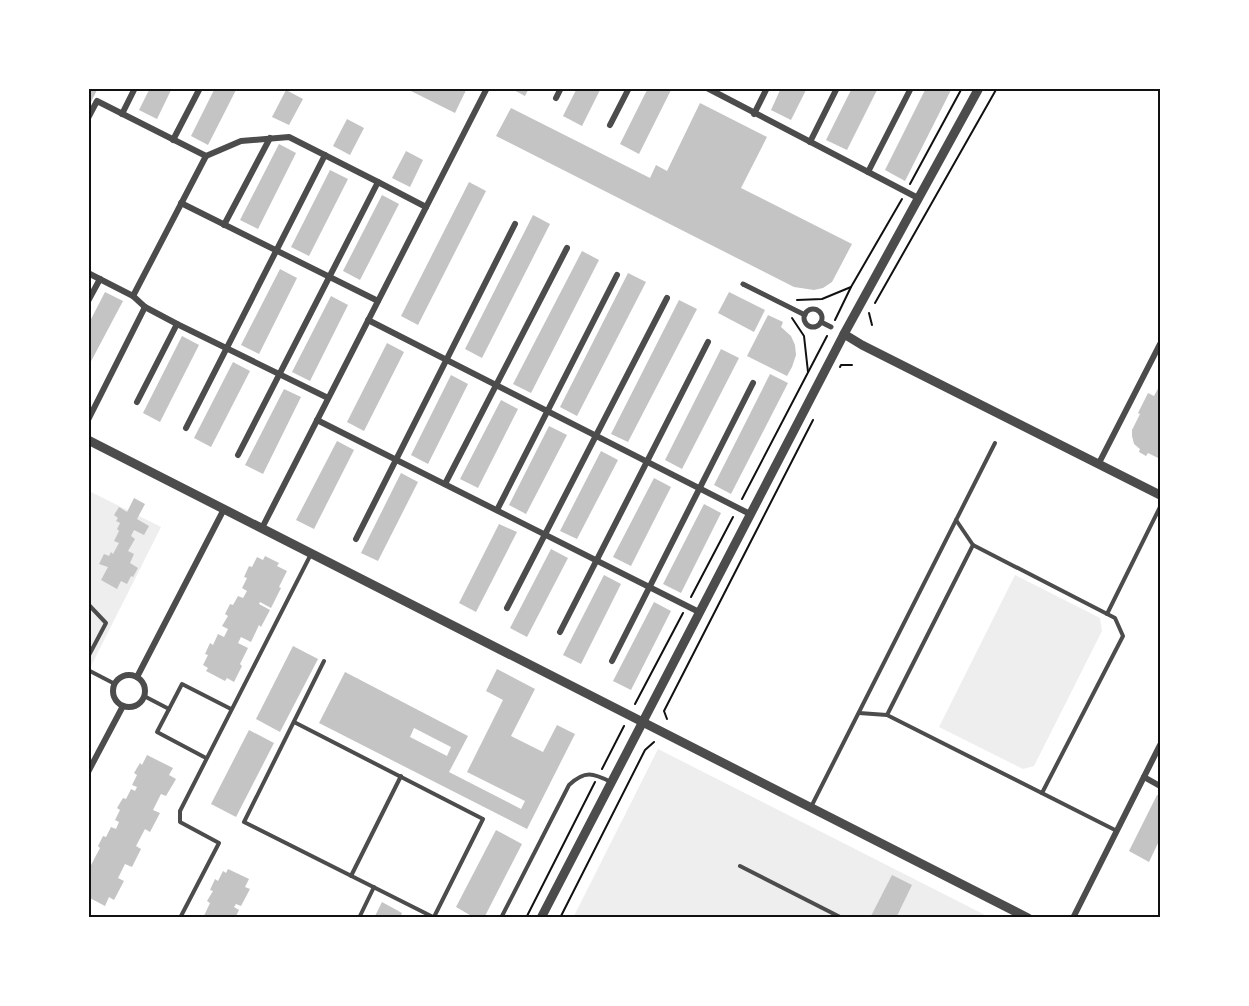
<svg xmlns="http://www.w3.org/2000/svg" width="1249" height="1006" viewBox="0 0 1249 1006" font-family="Quicksand,sans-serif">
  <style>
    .green { fill: #eee }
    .building { fill: #c4c4c4; fill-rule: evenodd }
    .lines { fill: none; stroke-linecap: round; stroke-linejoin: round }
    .path { stroke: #111; stroke-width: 2 }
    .service { stroke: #4c4c4c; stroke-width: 4 }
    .pedestrian { stroke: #4c4c4c; stroke-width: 5 }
    .minor { stroke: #4c4c4c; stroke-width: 6 }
    .tertiary { stroke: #4c4c4c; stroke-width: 9 }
    .neatline { fill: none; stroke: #111; stroke-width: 2 }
  </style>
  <rect width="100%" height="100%" fill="#fff"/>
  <g class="green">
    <polygon points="89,491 161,527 89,670"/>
    <polygon points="1015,575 1100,618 1102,631 1034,766 1023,769 939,727"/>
    <polygon points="658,749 989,917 573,918"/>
  </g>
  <g class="building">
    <polygon points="88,88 98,88 88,108"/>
    <polygon points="150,88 172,88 157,119 139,110"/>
    <polygon points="215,88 237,88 208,145 191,136"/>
    <polygon points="405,88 467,88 455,113"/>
    <polygon points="510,88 529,88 525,96"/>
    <polygon points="577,88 601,88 582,126 563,116"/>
    <polygon points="648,88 672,88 639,154 620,144"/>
    <polygon points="781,88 807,88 791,120 771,110"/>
    <polygon points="852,88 878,88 847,150 826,140"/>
    <polygon points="926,88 952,88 905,181 885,170"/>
    <polygon points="286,90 303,99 289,125 272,117"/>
    <polygon points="700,103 767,137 741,188 852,244 832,282 823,288 814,290 794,287 496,136 511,108 650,178 656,165 667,171"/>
    <polygon points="347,119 364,128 350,155 333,146"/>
    <polygon points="279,144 296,153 258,229 240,220"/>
    <polygon points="406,151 423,160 410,187 392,178"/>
    <polygon points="330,170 348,179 309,256 291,247"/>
    <polygon points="469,182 486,191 418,325 401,316"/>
    <polygon points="382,195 399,204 360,280 343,271"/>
    <polygon points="533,215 550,224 482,358 465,349"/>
    <polygon points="582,251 599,260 531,393 513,384"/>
    <polygon points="280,269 297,278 259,354 241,345"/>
    <polygon points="628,273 646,282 577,416 560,407"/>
    <polygon points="105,292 123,301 88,367 88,325"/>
    <polygon points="729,292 765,310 754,332 718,313"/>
    <polygon points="331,296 348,305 310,381 292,372"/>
    <polygon points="679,300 697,309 628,442 611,434"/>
    <polygon points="768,315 783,322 781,327 791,336 795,345 796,355 792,367 787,376 747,356"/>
    <polygon points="182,336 199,345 160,422 143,413"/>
    <polygon points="387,343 404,352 364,431 347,422"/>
    <polygon points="721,349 739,358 682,469 665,460"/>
    <polygon points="233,362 250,371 211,447 194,438"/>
    <polygon points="770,374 788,383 731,494 714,485"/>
    <polygon points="451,375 468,384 428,464 411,455"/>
    <polygon points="1160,385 1160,459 1148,453 1146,456 1139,452 1140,449 1134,444 1132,436 1132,430 1140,414 1138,413 1148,393 1154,396"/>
    <polygon points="284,389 301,397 263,474 245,465"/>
    <polygon points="501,400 518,409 478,488 460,479"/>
    <polygon points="549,426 567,435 526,514 509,505"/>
    <polygon points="337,441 354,450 314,529 296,520"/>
    <polygon points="601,451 618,460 577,539 560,531"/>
    <polygon points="401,473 418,482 378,561 361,553"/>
    <polygon points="654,478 671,487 631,566 613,557"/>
    <polygon points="134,498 145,504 137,519 149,526 144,535 134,530 131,536 135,539 128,551 134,554 130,563 138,568 133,577 131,576 127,584 121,581 117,589 101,580 108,567 99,564 104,554 109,556 111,552 113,554 119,543 114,541 119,531 117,529 120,523 116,521 118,518 114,515 119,507 127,512"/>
    <polygon points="704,504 721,513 681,593 663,584"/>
    <polygon points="499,524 517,532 476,612 459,603"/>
    <polygon points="551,549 568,558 527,637 510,628"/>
    <polygon points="265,556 279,563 277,566 287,571 279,587 281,588 271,608 260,602 259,604 270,610 261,627 259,625 251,642 241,637 238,643 248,648 240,664 242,666 234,682 227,678 225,681 206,671 208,668 203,665 208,655 205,654 210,643 213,645 218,634 224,637 228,629 222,626 228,616 225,614 230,604 233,605 238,596 243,598 247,591 242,588 247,578 244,577 249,566 252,567 257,557 263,560"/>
    <polygon points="604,575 621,584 581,664 563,655"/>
    <polygon points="654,602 671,611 631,690 613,681"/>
    <polygon points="293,646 318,659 280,732 256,719"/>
    <path d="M497,669L535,689L511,736L543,752L557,725L575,734L527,829L319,723L345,672L468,736L449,772L521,809L525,801L467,772L503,700L486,691ZM414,728L451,747L447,756L410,737Z"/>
    <polygon points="249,730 274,743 236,817 211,804"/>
    <polygon points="147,755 173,768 169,775 176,779 166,796 161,794 153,810 160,813 150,832 145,829 136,846 141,849 132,867 125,864 118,878 124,881 114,900 109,897 105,906 88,897 88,867 90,867 100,848 98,846 103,836 106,837 111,827 116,829 119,822 115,820 120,810 117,808 123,798 126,799 131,789 135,791 137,787 132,785 137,775 134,773 140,763 142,765"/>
    <polygon points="1157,795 1160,796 1160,839 1149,862 1129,851"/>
    <polygon points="496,830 522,844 484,918 475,918 456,907"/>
    <polygon points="228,869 249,879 245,887 250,889 241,906 236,904 234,907 239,910 235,918 203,918 210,903 207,901 213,891 210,890 215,879 218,881 223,871 226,873"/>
    <polygon points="892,875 912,885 896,918 874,918 871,916"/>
    <polygon points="382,902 402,913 400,918 374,918"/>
  </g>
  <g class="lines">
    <g class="path">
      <polyline points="910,184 962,88"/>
      <polyline points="797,300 822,299 851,287"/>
      <polyline points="875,303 997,88"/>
      <polyline points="869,313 872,325"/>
      <polyline points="792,318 804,336 808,372"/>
      <polyline points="835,320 851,287 902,199"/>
      <polyline points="840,367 841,365 852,365"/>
      <polyline points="742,499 827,336"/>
      <polyline points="691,597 733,517"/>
      <polyline points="635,704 683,613"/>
      <polyline points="667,719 664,711 813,420"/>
      <polyline points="602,769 624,726"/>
      <polyline points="526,918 595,782"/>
      <polyline points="560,918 645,750 654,742"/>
    </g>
    <g class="service">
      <polyline points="956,520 973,545"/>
      <polyline points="88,604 106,623 88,657"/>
      <polyline points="1107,614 1160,507"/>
      <polyline points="324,661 244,822 435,918"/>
      <polyline points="88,670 115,684"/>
      <polyline points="144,696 169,709 157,732 206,758"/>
      <polyline points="169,709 182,684 231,709"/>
      <polyline points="859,713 887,715 1117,831"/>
      <polyline points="887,715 973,545 1115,618 1123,636 1042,793"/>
      <polyline points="294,722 483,819 434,917"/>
      <polyline points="811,807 995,443"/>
      <polyline points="740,866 842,918"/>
      <polyline points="351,876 401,776"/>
      <polyline points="180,918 219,843 180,822 180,811 311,554"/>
      <polyline points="359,918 374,887"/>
      <path d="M501,918L569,785C585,770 593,773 611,782"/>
    </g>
    <g class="pedestrian">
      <polyline points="743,284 805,315"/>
      <circle cx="813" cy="318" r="9"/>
      <polyline points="821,322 831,327"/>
    </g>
    <g class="minor">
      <polyline points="707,88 918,198"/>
      <polyline points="556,98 561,88"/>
      <polyline points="122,114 135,88"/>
      <polyline points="754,114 767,88"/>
      <polyline points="88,118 97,101 206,156 241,141 289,137 378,182"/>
      <polyline points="610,125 629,88"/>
      <polyline points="173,140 200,88"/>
      <polyline points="810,142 837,88"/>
      <polyline points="868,172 911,88"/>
      <polyline points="181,203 378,301"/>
      <polyline points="224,225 270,138"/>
      <polyline points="88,273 133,296 145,307 177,324 328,398"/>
      <polyline points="133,296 206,156"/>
      <polyline points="88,301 100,279"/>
      <polyline points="368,320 750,514"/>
      <polyline points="137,402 177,324"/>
      <polyline points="88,420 145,307"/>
      <polyline points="317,420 699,612"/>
      <polyline points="186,428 325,155"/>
      <polyline points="238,455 378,182 426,207"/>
      <polyline points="1099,463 1160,344"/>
      <polyline points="445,484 567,248"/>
      <polyline points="497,510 617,275"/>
      <polyline points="262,528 487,88"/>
      <polyline points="356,539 515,224"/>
      <polyline points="507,608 667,298"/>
      <polyline points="560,632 708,342"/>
      <polyline points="612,661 753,383"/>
      <circle cx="129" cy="691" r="16"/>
      <polyline points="137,677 224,509"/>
      <polyline points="88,772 123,706"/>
      <polyline points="1144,777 1160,786"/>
      <polyline points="1073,918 1160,745"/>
    </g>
    <g class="tertiary">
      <polyline points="844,334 862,345 1160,495"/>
      <polyline points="88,440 1028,918"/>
      <polyline points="541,918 844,334 979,88"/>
    </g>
  </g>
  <rect width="1249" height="1006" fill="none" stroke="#ffffff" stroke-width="180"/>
  <rect x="90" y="90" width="1069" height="826" class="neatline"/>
</svg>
